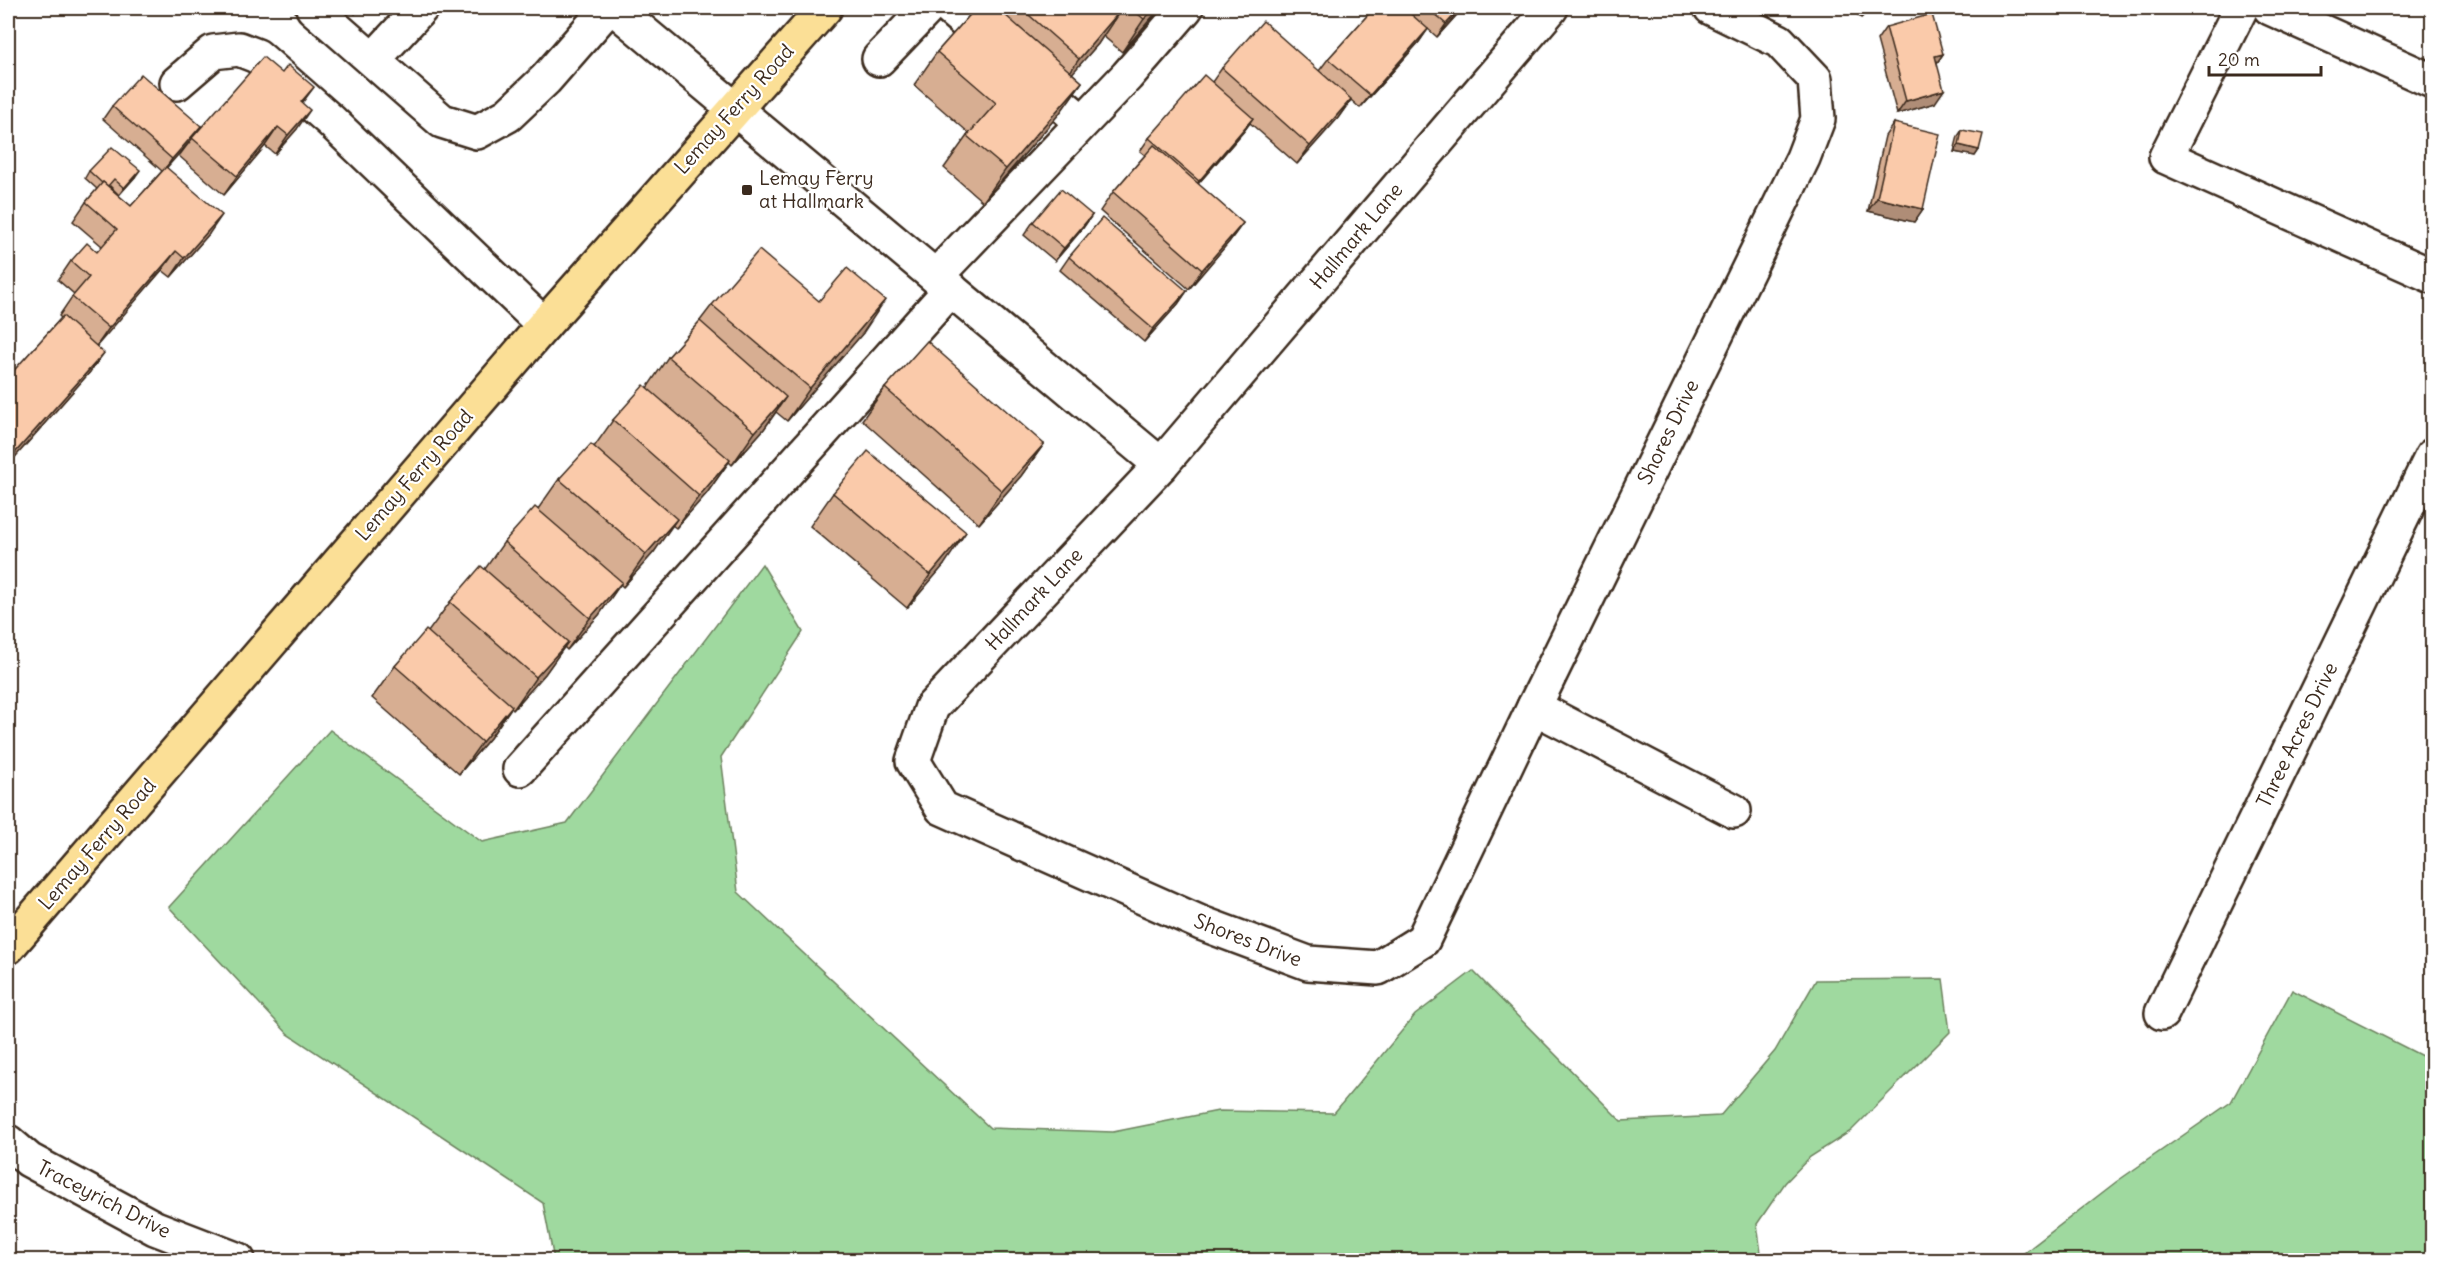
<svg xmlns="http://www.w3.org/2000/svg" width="2440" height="1268" viewBox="0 0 2440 1268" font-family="Delius,sans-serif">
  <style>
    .green { fill: #9fd99f; stroke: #6d825e; stroke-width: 1.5 }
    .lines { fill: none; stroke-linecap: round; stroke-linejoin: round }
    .minor-casing { stroke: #3b2a1e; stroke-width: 38 }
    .major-casing { stroke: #3b2a1e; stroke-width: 38 }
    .minor { stroke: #fff; stroke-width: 33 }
    .major { stroke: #fbdf96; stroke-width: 33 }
    .wall { fill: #d7ae92; stroke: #3b2a1e; stroke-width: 1.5 }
    .shaded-wall { fill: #af8d77; stroke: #3b2a1e; stroke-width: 1.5 }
    .building { fill: #facaaa; stroke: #3b2a1e; stroke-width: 1.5 }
    .poi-dot { fill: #3b2a1e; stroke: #fff; stroke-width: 2 }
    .labels { text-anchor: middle; stroke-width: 4.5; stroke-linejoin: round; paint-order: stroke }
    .street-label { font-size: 20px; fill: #3b2a1e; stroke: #fff }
    .poi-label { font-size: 20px; fill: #3b2a1e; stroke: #fff; text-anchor: start }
  </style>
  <rect width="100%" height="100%" fill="#fff"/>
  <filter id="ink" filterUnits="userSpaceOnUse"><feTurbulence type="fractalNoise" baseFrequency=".0167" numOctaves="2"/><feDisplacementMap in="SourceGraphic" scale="12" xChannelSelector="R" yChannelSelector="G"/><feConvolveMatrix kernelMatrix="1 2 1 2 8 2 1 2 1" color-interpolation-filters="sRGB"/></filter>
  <g filter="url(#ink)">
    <g class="green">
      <polygon points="762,564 803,632 721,757 738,892 990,1128 1113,1132 1218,1111 1334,1113 1415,1015 1473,971 1621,1121 1720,1116 1775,1051 1816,980 1943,979 1950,1032 1851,1131 1810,1157 1785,1183 1757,1224 1762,1260 554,1260 543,1203 288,1034 169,907 330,730 482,842 567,823"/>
      <polygon points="2292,990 2426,1058 2432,1051 2432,1260 2015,1260 2116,1182 2231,1102"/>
    </g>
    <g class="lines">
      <g class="minor-casing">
        <g id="minor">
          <polyline points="313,8 442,121 477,132 508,115 546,79 608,8"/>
          <polyline points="614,8 1161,465"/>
          <polyline points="949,8 1082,122"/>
          <polyline points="1551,8 1161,465 932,707 913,761 942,808 1201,923 1308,963 1378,968 1423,940 1534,707 1803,158 1818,119 1815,79 1779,41 1711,8"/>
          <polyline points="2241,8 2166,157 2432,276"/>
          <polyline points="2270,8 2432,81"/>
          <polyline points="879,59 928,8"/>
          <polyline points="373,60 421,8"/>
          <polyline points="177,83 213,52 239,49 257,56 331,121 544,325"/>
          <polyline points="936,276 1127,76 1186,8"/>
          <polyline points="1534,707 1734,811"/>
          <polyline points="520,769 951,289"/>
          <polyline points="2162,1013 2432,456"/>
          <polyline points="8,1142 29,1160 155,1228 238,1260"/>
        </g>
      </g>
      <g class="major-casing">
        <polyline id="major" points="8,947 544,325 825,8"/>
      </g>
      <use href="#minor" class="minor"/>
      <use href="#major" class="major"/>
    </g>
    <g class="wall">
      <polygon points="348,8 361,8 355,14"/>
      <polygon points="976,8 1160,8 1122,52 1103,36 1098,44 1072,73 1082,82 1059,114 983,202 944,168 969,133 914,85 937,52"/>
      <polygon points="1374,8 1463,8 1437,37 1428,29 1419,42 1360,108 1351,100 1338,118 1297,164 1250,123 1244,131 1198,184 1243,223 1229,242 1189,289 1100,211 1113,192 1145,155 1140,151 1149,138 1212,82 1222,68 1319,71 1328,59"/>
      <polygon points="1850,8 1871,8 1861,18"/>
      <polygon points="1886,27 1943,54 1937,63 1935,103 1897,114 1877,40"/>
      <polygon points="302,103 297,129 275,154 265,146 224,195 179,156 191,140 166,167 209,234 171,277 162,270 96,346 90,372 8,465 8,377 61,318 59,316 74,294 58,280 71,261 97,252 102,246 73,221 86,202 97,189 85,178 89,171 135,177 119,195 110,186 109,187 131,206 162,171 103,119 112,106 201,126 193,137"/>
      <polygon points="1894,123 1923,209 1914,222 1868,211 1885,136"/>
      <polygon points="1962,130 1979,150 1975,156 1954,152 1958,136"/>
      <polygon points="1092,215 1083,228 1055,261 1024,235 1033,222"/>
      <polygon points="1069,257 1187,291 1178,304 1144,342 1060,270"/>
      <polygon points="819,301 863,333 787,421 776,412 764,429 732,465 729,462 707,493 676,528 672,525 654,552 623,587 620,584 599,615 567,650 564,647 545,674 513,710 511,708 490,738 459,774 372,698 395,666 428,632 450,602 485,569 504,542 538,509 559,479 594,447 613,420 647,388 668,357 699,322 712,305"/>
      <polygon points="885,388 1044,444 1021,476 979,524 862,420"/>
      <polygon points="833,493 944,565 907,608 810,526"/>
    </g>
    <g class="shaded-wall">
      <polygon points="1155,8 1160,8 1122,52 1144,19"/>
      <polygon points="1461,8 1463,8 1437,37 1446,24"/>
      <polygon points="1868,8 1871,8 1861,18"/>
      <polygon points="1120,11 1098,44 1056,92 1079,59"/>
      <polygon points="1428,29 1419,42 1360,108 1370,95"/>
      <polygon points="1943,54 1934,67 1935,56"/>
      <polygon points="1082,82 1059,114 983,202 1006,169"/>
      <polygon points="314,87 300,106 301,102"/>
      <polygon points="1944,90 1935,103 1897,114 1906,101"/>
      <polygon points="1351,99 1338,118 1297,164 1310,146"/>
      <polygon points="310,110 297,129 275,154 288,135"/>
      <polygon points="1253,118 1244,131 1189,194 1199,181"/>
      <polygon points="201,126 192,139 163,172 172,159"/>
      <polygon points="278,127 265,146 224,195 237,176"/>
      <polygon points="1959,145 1979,150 1975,156 1954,152"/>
      <polygon points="140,170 135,177 119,195 124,188"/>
      <polygon points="1877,198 1923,209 1914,222 1868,211"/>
      <polygon points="222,215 209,234 171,277 184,258"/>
      <polygon points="1092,215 1083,228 1055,261 1064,248"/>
      <polygon points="1243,223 1229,242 1189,289 1202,270"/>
      <polygon points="176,251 162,270 96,347 109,328"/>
      <polygon points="1187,291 1178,304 1144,342 1153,329"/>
      <polygon points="885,300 863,333 787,421 810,388"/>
      <polygon points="104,353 90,372 8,465 8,462 12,456"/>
      <polygon points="786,397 764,429 732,465 755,432"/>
      <polygon points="1044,444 1021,476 979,524 1002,491"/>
      <polygon points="730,460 707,493 676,528 699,496"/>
      <polygon points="677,519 654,552 623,587 646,554"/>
      <polygon points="966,532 944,565 907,608 930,575"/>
      <polygon points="622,582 599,615 567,650 590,618"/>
      <polygon points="568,642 545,674 513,710 536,677"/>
      <polygon points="512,706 490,738 459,774 482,742"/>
    </g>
    <g class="building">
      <polygon points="976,8 997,8 1082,82 1006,169 967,136 996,103 937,52"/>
      <polygon points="1021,8 1116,8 1120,11 1079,59"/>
      <polygon points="1131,8 1155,8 1144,19"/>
      <polygon points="1374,8 1404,8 1428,29 1370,95 1328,59"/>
      <polygon points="1427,8 1461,8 1446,24"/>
      <polygon points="1932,14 1943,54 1935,56 1944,90 1906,101 1886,27"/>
      <polygon points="1263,21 1351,99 1310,146 1222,68"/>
      <polygon points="263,57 282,73 288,65 314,87 301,102 310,110 288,135 278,127 237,176 192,138"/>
      <polygon points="141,74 201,126 172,159 112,106"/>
      <polygon points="1204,75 1253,118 1199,181 1149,138"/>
      <polygon points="1894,123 1940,134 1923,209 1877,198"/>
      <polygon points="1962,130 1983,134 1979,150 1959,145"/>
      <polygon points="1154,145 1243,223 1202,270 1113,192"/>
      <polygon points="112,147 140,170 124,188 114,179 108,186 103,182 102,183 89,171"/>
      <polygon points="166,167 222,215 184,258 176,251 109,328 72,297 89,277 71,261 87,243 97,252 117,229 86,202 103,182 131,206"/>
      <polygon points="1061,189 1092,215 1064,248 1033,222"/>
      <polygon points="1102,218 1187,291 1153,329 1069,257"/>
      <polygon points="759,250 819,301 847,268 885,300 810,388 712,305"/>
      <polygon points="63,316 104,353 12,456 8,452 8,377"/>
      <polygon points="700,321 786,397 755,432 668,357"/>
      <polygon points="927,341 1044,444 1002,491 885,388"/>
      <polygon points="644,385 730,460 699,496 613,420"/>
      <polygon points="591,444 677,519 646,554 559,479"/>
      <polygon points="868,451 966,532 930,575 833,493"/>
      <polygon points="535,507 622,582 590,618 504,542"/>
      <polygon points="481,566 568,642 536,677 450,602"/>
      <polygon points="426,630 512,706 482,742 395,666"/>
    </g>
  </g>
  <rect class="poi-dot" x="741" y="184" width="12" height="12" rx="3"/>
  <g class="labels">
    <g class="street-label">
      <text transform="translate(734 109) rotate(-48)" y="7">Lemay Ferry Road</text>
      <text transform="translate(1356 236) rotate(-50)" y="7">Hallmark Lane</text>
      <text transform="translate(1668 432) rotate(-64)" y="7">Shores Drive</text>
      <text transform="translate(414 475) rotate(-49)" y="7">Lemay Ferry Road</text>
      <text transform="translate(1034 599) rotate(-47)" y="7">Hallmark Lane</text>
      <text transform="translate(2297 735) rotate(-64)" y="7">Three Acres Drive</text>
      <text transform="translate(97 844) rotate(-49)" y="7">Lemay Ferry Road</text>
      <text transform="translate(1248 940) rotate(21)" y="7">Shores Drive</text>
      <text transform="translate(104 1199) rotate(27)" y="7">Traceyrich Drive</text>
    </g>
    <g class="poi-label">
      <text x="759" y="185">Lemay Ferry<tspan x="759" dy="23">at Hallmark</tspan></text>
    </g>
  </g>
  <rect width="2440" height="1268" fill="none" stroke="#fff" stroke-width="30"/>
  <rect x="15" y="15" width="2410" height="1238" fill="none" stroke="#3b2a1e" stroke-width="2" filter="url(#ink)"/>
  <path d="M2209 66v9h112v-9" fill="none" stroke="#3b2a1e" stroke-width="3"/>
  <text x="2218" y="66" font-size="18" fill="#3b2a1e" stroke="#ffffff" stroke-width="4.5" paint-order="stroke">20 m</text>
</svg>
